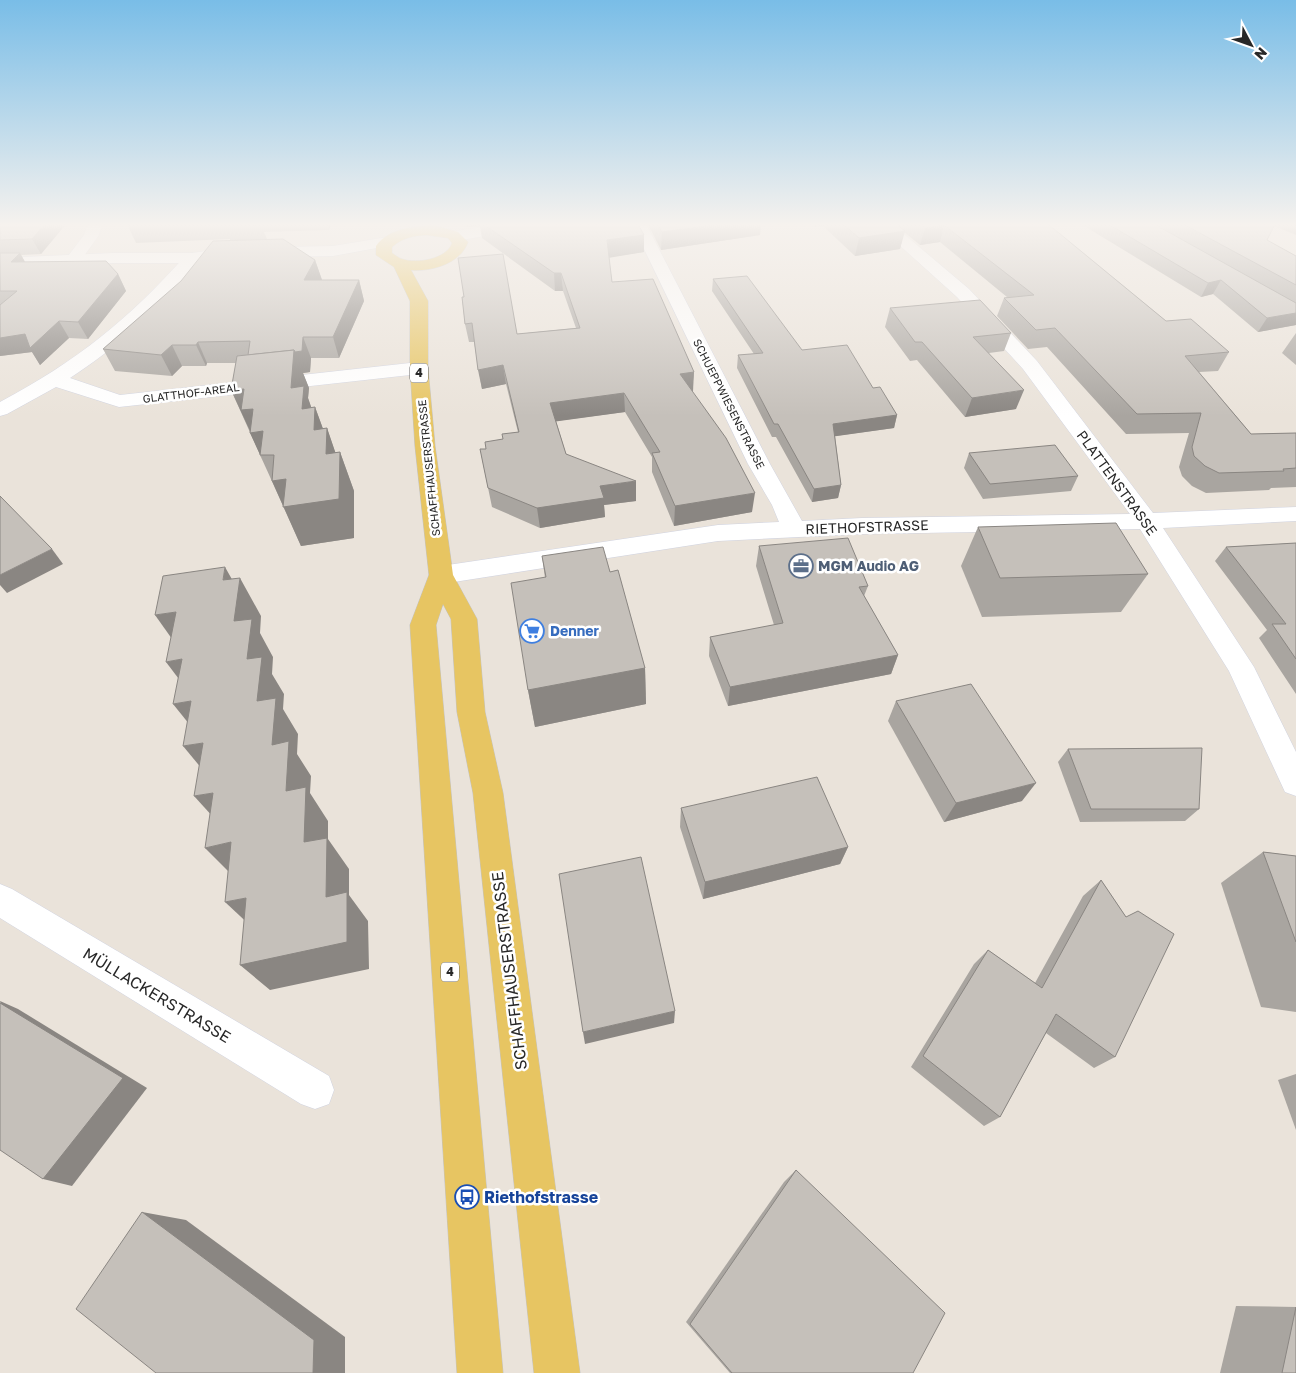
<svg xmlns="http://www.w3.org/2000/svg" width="1296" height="1373" viewBox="0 0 1296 1373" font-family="'Golos Text',sans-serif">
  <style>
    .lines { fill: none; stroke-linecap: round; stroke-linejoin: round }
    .street-casing { stroke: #d0d3e0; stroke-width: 1 }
    .secondary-casing { stroke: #d0d3e0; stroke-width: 1 }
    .primary-casing { stroke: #c3c3c3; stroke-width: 1 }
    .street { fill: #fff; fill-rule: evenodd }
    .secondary { fill: #fff; fill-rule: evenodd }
    .primary { fill: #e7c562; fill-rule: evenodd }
    .wall { fill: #a9a5a0 }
    .shaded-wall { fill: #8a8682 }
    .building { fill: #c5c0ba; stroke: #8a8682 }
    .labels { text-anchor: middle; stroke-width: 5; stroke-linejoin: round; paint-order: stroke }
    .far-street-label { font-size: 11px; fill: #282828; stroke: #fff }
    .shield { fill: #fff; stroke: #686868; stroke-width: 1 }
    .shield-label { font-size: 12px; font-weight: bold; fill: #282828 }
    .street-label { font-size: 14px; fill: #282828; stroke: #fff }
    .service-label { font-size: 14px; font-weight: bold; fill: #4e5e75; stroke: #fff; text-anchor: start }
    .shop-label { font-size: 14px; font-weight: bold; fill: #366cbe; stroke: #fff; text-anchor: start }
    .near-street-label { font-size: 16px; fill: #282828; stroke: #fff }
    .near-transit-label { font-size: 16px; font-weight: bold; fill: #164399; stroke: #fff; text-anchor: start }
  </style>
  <rect width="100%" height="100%" fill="#eae3da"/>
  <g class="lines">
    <g class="street-casing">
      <g id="street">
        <polygon points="88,224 102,224 99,235 79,263 67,263 65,260 84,235"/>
        <polygon points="632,224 646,224 770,464 802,521 862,518 1130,514 1023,369 957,297 876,224 892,224 969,289 1037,361 1153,513 1296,507 1296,521 1163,528 1254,667 1296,752 1296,796 1285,792 1229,671 1140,529 862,534 718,541 441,584 432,581 429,575 432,569 441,566 718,525 779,522 772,505 748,464"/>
        <path d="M192,253L198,255L200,258C169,303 115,349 70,378L120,395L419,362L426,364L428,368L426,372L419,374L119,407L56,387L7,414L0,416V402C77,361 128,320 186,255Z"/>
        <polygon points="0,884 12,889 329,1076 334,1090 329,1104 315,1109 301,1104 0,918"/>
      </g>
    </g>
    <g class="secondary-casing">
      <g id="secondary">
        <polygon points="504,224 524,224 525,226 523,229 518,230 456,241 451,239 448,236 451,233 456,231"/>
        <polygon points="388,237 393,239 396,242 393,245 333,256 227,258 192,263 113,263 0,268 0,258 113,253 192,253 227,248 333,246"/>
      </g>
    </g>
    <g class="primary-casing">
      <path id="primary" d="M433,225L458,232L468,242C461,263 432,272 411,270L428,301V368L435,446L453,575L477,619L485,712L503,793L580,1373H534L473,793L457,712L451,619L443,604L436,625L503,1373H457L410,625L429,575L415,446L410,368V301L394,267L376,255V246C389,228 413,227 433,225ZM426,235L448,238L452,243C447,259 417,264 402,259C399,258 395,255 392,253V247C402,238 413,236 426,235Z"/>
    </g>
    <use href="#street" class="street"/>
    <use href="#secondary" class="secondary"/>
    <use href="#primary" class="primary"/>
  </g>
  <g class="wall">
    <polygon points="0,224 66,224 41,254 21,255 25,262 118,274 126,291 88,339 69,338 40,365 32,352 0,356"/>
    <polygon points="127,224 331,224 329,230 264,232 267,239 315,260 322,280 359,280 364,301 339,358 311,358 310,372 303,373 309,388 308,398 311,407 315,407 323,429 327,428 335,452 340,452 354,491 354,538 301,546 231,390 236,363 207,363 206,366 182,366 172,376 115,371 103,349 230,240 230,239 136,243"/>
    <polygon points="462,224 638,224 644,235 644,252 609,257 612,282 694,372 692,391 752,512 674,526 652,472 652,457 625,412 556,421 566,454 636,501 604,505 605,517 540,528 492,507 480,449 486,449 503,439 518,432 506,384 482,389 474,342 469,342 465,324 462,297 517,334 576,328 563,291 555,291 482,238 480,226 467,227"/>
    <polygon points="648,224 761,224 760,235 661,250"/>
    <polygon points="811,224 1048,224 1166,321 1229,352 1218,371 1199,372 1251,434 1296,433 1296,487 1271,488 1269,490 1206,493 1192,486 1182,476 1179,467 1189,433 1126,434 1047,347 1028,349 997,316 1004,298 1007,297 940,242 920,245 904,232 900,249 855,256 823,226 814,227"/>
    <polygon points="1081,224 1296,224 1296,235 1274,226 1267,240 1296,256 1296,325 1258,332 1213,294 1201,297"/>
    <polygon points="713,279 802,350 873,388 897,415 894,428 835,436 841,485 838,498 812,502 776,437 772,437 737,368 738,355 754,354 712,291"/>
    <polygon points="890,308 1011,333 1004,351 989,353 1016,409 965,417 917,360 910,361 885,327"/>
    <polygon points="1296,333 1296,365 1282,353"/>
    <polygon points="969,453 1078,476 1071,491 983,499 964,468"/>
    <polygon points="978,527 1148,574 1121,612 982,617 961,566"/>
    <polygon points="1296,543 1296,694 1259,638 1267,630 1215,561 1226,547"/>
    <polygon points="759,546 868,586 864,596 898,655 891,674 728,706 709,656 710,637 774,625 756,566"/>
    <polygon points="542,556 610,572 645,668 646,704 535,727 528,690 545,578"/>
    <polygon points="896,701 1022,801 944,822 888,721"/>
    <polygon points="1068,749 1199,809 1185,821 1080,822 1058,762"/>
    <polygon points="681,808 848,847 840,864 703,899 680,827"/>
    <polygon points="1263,852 1296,856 1296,1012 1261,1007 1221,883"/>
    <polygon points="1101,880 1126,917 1115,1057 1094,1068 1046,1033 1000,1117 984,1126 911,1067 974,964 988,950 1035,983 1083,896"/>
    <polygon points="1296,1074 1296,1130 1278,1080"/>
    <polygon points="796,1170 913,1373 730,1373 686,1322 784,1182"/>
    <polygon points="1236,1306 1296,1307 1296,1373 1220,1373"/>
  </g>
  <g class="shaded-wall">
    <polygon points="45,224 66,224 41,254 32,239"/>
    <polygon points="327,224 331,224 329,230"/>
    <polygon points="466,224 480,224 480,226 467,227"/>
    <polygon points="719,224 761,224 760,235 661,250 662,232"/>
    <polygon points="814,224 823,224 823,226 814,227"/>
    <polygon points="944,225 940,242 920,245 925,228"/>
    <polygon points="905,231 900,249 855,256 859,238"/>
    <polygon points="644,235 644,252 608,258 607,240"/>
    <polygon points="20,253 29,269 11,262"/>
    <polygon points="315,260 322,280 304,280"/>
    <polygon points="554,273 561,273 563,291 555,291"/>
    <polygon points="118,274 126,291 88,339 78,322"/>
    <polygon points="359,280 364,301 339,358 333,337"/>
    <polygon points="1221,280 1213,294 1201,297 1208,283"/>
    <polygon points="1296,313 1296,325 1258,332 1267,318"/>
    <polygon points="59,321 69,338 40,365 32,352 0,356 0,338"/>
    <polygon points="303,337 311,358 310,372 303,373 309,388 308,398 314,415 315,407 326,437 327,428 339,463 340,452 354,491 354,538 301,546 272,481 291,388 256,378"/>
    <polygon points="198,342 207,363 206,366 196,345"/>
    <polygon points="172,345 182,366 172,376 161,355"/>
    <polygon points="503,365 506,384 482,389 478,370"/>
    <polygon points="694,372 693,391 679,393 680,374"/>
    <polygon points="244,389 274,455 260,455 268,472 250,433 251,433 231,390"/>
    <polygon points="1024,390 1016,409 965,417 972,398"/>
    <polygon points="624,393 625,412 552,422 550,403"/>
    <polygon points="897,415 894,428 830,437 833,424"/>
    <polygon points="636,481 636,501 604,505 605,517 540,528 537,508 600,486"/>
    <polygon points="841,485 838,498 812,502 814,489"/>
    <polygon points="755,493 752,512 674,526 675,506"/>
    <polygon points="52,549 63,564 7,593 0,585 0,575"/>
    <polygon points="225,567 238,590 240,578 261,616 260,633 273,657 272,674 284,694 283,709 298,734 297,754 311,776 310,793 328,821 328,839 349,869 349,895 368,921 369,969 270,990 240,965 326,897 304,842 286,791 272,745 257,701 247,659 234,621 223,580"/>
    <polygon points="176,612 182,653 155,615"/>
    <polygon points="898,655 891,674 728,706 730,687"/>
    <polygon points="182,659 194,699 166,662"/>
    <polygon points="645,668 646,704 535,727 528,690"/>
    <polygon points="191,701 202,740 173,704"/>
    <polygon points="203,743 212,781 183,746"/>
    <polygon points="1036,783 1022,801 944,822 956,803"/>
    <polygon points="213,793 224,829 194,796"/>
    <polygon points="231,842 235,878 205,848"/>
    <polygon points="848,847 840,864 703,899 705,882"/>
    <polygon points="246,898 255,930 225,902"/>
    <polygon points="0,1001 18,1009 147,1088 72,1186 43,1179"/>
    <polygon points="675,1011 674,1023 585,1044 583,1032"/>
    <polygon points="142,1212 186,1220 345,1337 345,1373 313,1373"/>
  </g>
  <g class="building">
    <polygon points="0,224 45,224 32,239 0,240"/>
    <polygon points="483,224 638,224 644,235 607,240 612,282 653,279 694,372 680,374 726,438 755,493 675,506 652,453 660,452 624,393 550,403 566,454 636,481 600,486 604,498 537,508 488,488 480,449 486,449 485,442 503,439 502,434 519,432 503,365 478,370 472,323 465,324 462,297 464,297 458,258 503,254 517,334 580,328 561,273 554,273"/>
    <polygon points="657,224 719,224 662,232"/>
    <polygon points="843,224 896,224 905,231 859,238"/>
    <polygon points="920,224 1048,224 1166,321 1191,319 1229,352 1185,356 1251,434 1296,433 1296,468 1283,469 1284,471 1219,473 1205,466 1194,456 1192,447 1201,413 1137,414 1055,328 1036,330 1004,298 1034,295 944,225 925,228"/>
    <polygon points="1108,224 1154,224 1296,303 1296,313 1267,318 1221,280 1208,283"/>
    <polygon points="1183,224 1275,224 1267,240 1296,256 1296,285"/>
    <polygon points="283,239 315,260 304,280 359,280 333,337 303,337 302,351 295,352 294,350 248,355 250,341 198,342 196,345 172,345 161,355 103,349 181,281 213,241"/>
    <polygon points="0,253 20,253 11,262 106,261 118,274 78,322 59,321 30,348 25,334 0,338 0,305 17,291 0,291"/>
    <polygon points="747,276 802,350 847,345 873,388 880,387 897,415 833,424 841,485 814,489 778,424 774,424 738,355 763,353 713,279"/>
    <polygon points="980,300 1011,333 973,337 1024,390 972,398 922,342 915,342 890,308"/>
    <polygon points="294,350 291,388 304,386 302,409 315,407 314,430 327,428 326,454 340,452 339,499 283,507 286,479 272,481 274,455 260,455 263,431 250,433 253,409 241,410 244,389 231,390 237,356"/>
    <polygon points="1055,445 1078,476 990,484 969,453"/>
    <polygon points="0,496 52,549 0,575"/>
    <polygon points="1116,523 1148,574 1000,578 978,527"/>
    <polygon points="848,538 868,586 859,587 898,655 730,687 710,637 783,623 759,546"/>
    <polygon points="1296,543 1296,659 1272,624 1286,624 1226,547"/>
    <polygon points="603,547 610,572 618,570 645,668 528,690 511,583 546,577 542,556"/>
    <polygon points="225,567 223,580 240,578 234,621 252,619 247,659 262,657 257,701 276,698 272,745 289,741 286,791 306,787 304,842 327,838 326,897 347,892 347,942 240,965 246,898 225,902 231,842 205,848 213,793 194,796 203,743 183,746 191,701 173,704 182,659 166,662 176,612 155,615 163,576"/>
    <polygon points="971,684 1036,783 956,803 896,701"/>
    <polygon points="1202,748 1199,809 1091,809 1068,749"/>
    <polygon points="817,777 848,847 705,882 681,808"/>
    <polygon points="1263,852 1296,856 1296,942"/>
    <polygon points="641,857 675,1011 583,1032 559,874"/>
    <polygon points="1101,880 1126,917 1138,911 1174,934 1115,1057 1056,1014 1000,1117 923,1056 988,950 1042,988"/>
    <polygon points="0,1003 123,1078 43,1179 0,1150"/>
    <polygon points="796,1170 945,1313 913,1373 732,1373 690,1324"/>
    <polygon points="142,1212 314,1340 313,1373 156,1373 76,1309"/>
    <polygon points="1296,1307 1296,1373 1282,1373"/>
  </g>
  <linearGradient id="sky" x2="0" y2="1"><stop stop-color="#79bde7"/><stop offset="0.54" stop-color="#f6f2ee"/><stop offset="1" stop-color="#f6f2ee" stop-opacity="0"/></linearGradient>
  <rect width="1296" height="416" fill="url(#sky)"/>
  <defs>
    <g id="office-ring" transform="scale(1.25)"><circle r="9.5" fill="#fff" stroke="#5c6f8a" stroke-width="1.5"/><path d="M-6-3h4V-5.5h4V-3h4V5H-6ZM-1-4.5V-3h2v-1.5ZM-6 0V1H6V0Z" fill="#5c6f8a"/></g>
    <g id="supermarket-ring" transform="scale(1.25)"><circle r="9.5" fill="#fff" stroke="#3f7fe0" stroke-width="1.5"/><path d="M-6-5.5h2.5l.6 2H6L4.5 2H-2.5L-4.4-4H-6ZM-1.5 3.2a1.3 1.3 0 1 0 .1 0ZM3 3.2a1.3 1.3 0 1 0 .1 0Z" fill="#3f7fe0"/></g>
    <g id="bus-ring" transform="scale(1.25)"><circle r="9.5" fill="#fff" stroke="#1a4fb4" stroke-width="1.5"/><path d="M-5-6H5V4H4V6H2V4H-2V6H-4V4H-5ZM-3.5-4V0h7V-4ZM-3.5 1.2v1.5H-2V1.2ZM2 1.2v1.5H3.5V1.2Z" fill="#1a4fb4"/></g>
  </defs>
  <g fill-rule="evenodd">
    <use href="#office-ring" x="801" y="566"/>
    <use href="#supermarket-ring" x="532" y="631"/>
    <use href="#bus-ring" x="467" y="1197"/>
  </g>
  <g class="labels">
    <g class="far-street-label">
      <text transform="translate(191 393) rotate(-7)" y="4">GLATTHOF-AREAL</text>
      <text transform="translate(729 404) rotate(63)" y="4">SCHUEPPWIESENSTRASSE</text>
      <text transform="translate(429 468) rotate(-96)" y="4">SCHAFFHAUSERSTRASSE</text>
    </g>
    <g class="shield">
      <rect x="410" y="363.5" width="18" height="19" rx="4"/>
      <rect x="441" y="962.5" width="18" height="19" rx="4"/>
    </g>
    <g class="shield-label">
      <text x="419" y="377">4</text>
      <text x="450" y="976">4</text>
    </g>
    <g class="street-label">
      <text transform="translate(1117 483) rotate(54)" y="5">PLATTENSTRASSE</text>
      <text transform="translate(867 527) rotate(-2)" y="5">RIETHOFSTRASSE</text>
    </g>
    <g class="service-label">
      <text x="818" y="571">MGM Audio AG</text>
    </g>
    <g class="shop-label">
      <text x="550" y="636">Denner</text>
    </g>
    <g class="near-street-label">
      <text transform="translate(509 971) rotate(-97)" y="6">SCHAFFHAUSERSTRASSE</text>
      <text transform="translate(157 995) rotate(31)" y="6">MÜLLACKERSTRASSE</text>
    </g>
    <g class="near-transit-label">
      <text x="484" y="1203">Riethofstrasse</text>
    </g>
  </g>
  <g transform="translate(1251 45) rotate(131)" stroke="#ffffff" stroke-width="4" paint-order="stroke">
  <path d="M0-4L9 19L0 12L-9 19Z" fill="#282828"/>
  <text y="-8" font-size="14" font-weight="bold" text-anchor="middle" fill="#282828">N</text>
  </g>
</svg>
